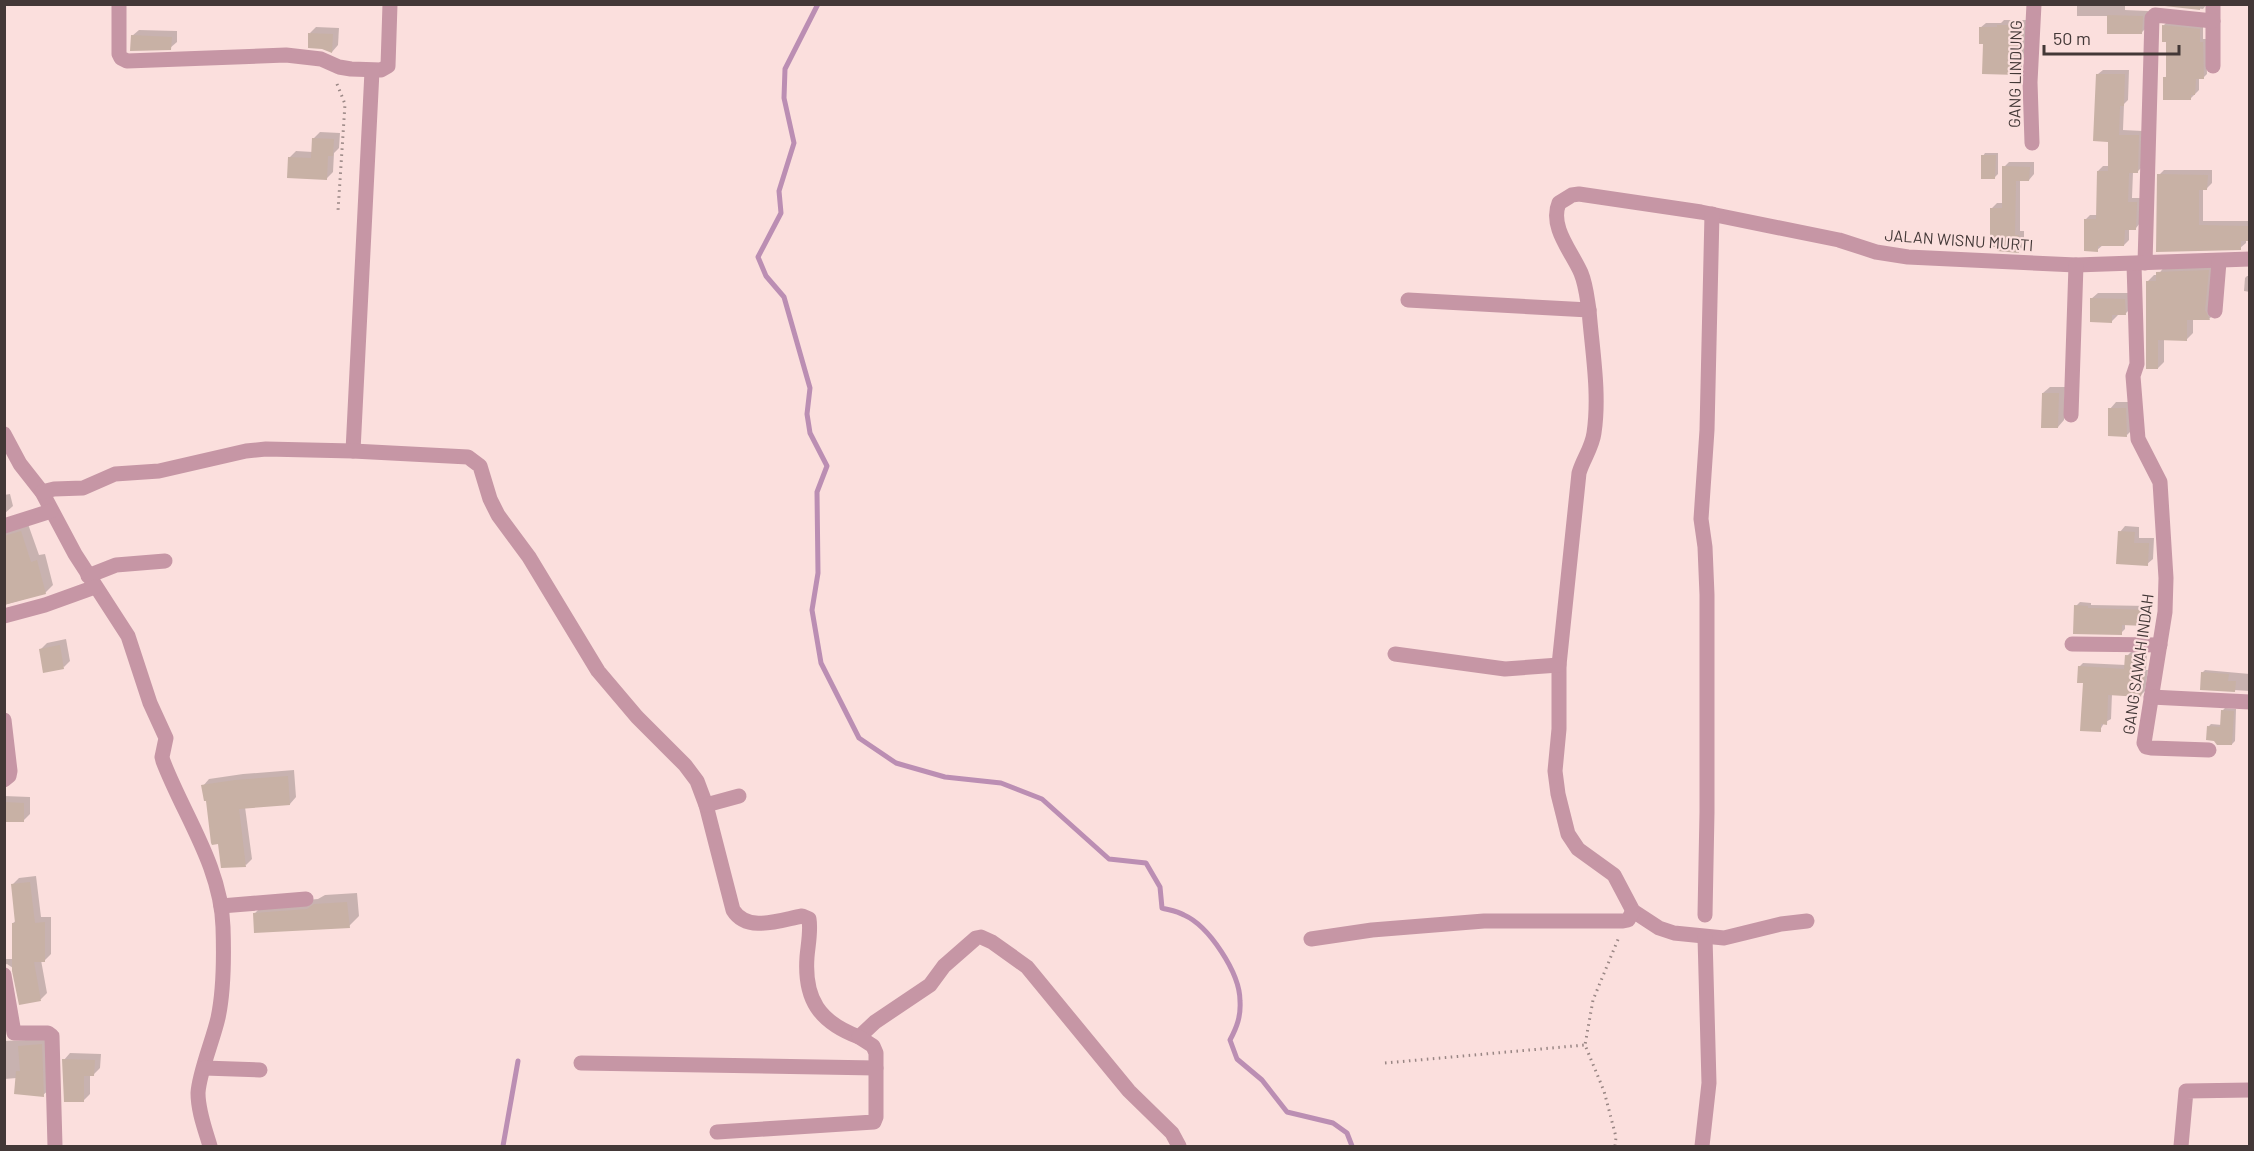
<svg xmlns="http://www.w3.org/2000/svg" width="2254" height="1151" viewBox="0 0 2254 1151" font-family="Barlow,sans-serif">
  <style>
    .shadow { fill: #0003 }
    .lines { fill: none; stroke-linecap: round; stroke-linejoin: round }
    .stream { stroke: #bb8eb3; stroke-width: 5 }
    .building { fill: #c8b1a5 }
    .path { stroke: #998684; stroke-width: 3; stroke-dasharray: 1.5 4.5; stroke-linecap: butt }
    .street { stroke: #c696a5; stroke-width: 15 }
    .labels { text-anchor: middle; stroke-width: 4.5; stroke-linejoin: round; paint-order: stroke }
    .street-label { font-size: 16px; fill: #433837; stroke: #fbdfdd }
  </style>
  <rect width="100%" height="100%" fill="#fbdfdd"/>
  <g class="shadow">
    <polygon points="2125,4 2125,10 2148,11 2147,27 2141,33 2109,16 2077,16 2077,5 2054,5"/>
    <polygon points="2152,4 2207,4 2203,9"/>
    <polygon points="2004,20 2028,20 2026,55 2022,59 2022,69 2017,74 1984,43 1980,28 1986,23 2001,23"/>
    <polygon points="2167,22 2203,26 2203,39 2206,39 2207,74 2203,78 2199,78 2199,90 2190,99 2165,78 2167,75 2168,41 2163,26"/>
    <polygon points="316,27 339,28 338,45 332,52 310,33"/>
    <polygon points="139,30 177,31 177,42 170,48 132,36"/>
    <polygon points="2103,70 2129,70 2128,100 2124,104 2123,130 2143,131 2142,167 2137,172 2133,172 2132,198 2141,198 2140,223 2136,228 2129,228 2129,240 2124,245 2103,245 2097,250 2085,220 2090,215 2098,215 2098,171 2103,166 2109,166 2110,140 2098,74"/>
    <polygon points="320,132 340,133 339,148 334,153 333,172 326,179 289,158 296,151 313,152 313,139"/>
    <polygon points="1985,153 1998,153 1998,174 1995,177 1983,156"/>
    <polygon points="2009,162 2034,162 2034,174 2029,180 2020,180 2020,231 2024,231 2024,246 2018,251 1992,208 1997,203 2003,203 2004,167"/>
    <polygon points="2164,170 2212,170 2212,183 2207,188 2203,188 2203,221 2250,221 2250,238 2246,240 2246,243 2240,248 2158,251 2159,175"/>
    <polygon points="2214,265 2215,313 2209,319 2193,319 2193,333 2187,339 2164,339 2164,362 2158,368 2148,281 2154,275 2158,275 2164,267"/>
    <polygon points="2247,276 2250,276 2250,292 2244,291 2245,278"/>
    <polygon points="2098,293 2131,293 2132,307 2125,314 2118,315 2112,321 2091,299"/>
    <polygon points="2050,387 2065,387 2064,420 2058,427 2043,393"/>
    <polygon points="2116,402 2132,402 2133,429 2127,435 2110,409"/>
    <polygon points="10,494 13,506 4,514 4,495"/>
    <polygon points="4,524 28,524 39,555 45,554 53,585 45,593 4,605"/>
    <polygon points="2125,526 2139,527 2139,538 2154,538 2153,559 2147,564 2120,532"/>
    <polygon points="2080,602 2091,603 2091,605 2149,606 2149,620 2145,624 2125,623 2125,629 2121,633 2076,606"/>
    <polygon points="66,639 70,661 64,667 40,650 47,643"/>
    <polygon points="2131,652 2147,653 2146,670 2148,670 2145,691 2141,695 2112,694 2111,719 2104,723 2100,730 2079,667 2083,663 2126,665 2127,656"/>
    <polygon points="2205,670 2250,674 2250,691 2201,688 2202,673"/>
    <polygon points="2225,708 2236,709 2235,741 2232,744 2208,727 2211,724 2222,725 2222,711"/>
    <polygon points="294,770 296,797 290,804 245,807 252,859 246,865 220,842 203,786 209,779 243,774"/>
    <polygon points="4,796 30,797 30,814 23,821 4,820"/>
    <polygon points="36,876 41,917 51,917 51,954 45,960 41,960 47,993 41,999 20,1003 13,968 7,964 4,965 4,959 14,959 13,923 17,920 12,885 19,878"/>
    <polygon points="357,893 359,916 349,926 254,914 264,904 318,899 325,895"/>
    <polygon points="48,1039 50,1089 43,1095 17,1078 4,1079 4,1041"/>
    <polygon points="70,1053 101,1054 100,1068 94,1074 90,1074 90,1094 83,1101 64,1060"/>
  </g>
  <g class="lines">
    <g class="stream">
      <path d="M818,4L785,69L784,98L794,143L779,191L781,213L758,257L766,276L784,297L810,388L807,414L810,433L827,466L817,492L818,573L812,610L821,663L859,738L896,763L945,777L1001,783L1042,799L1109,859L1146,863L1160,887L1162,908C1169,910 1177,911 1184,915C1209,926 1240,973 1240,1001C1241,1016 1237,1027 1230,1040L1237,1059L1262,1080L1287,1112L1333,1123L1347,1133L1352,1146"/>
      <polyline points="503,1146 518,1061"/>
    </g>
  </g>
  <g class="building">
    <polygon points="2156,4 2200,4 2200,10 2156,5"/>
    <polygon points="2107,15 2143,16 2142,34 2107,34"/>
    <polygon points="1997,25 2023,25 2021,62 2018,62 2018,75 1982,74 1983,44 1979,44 1979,27 1997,27"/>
    <polygon points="2162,25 2200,29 2200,42 2203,42 2204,79 2196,79 2195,95 2191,95 2191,100 2163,100 2163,77 2166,77 2166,42 2162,42"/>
    <polygon points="308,33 333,34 332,53 322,49 308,48"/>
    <polygon points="131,35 172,37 171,50 130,51"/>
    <polygon points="2096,74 2125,74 2124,106 2120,106 2119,135 2139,135 2138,173 2129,173 2128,202 2137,202 2136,230 2125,230 2124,246 2098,246 2098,252 2084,251 2084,219 2096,219 2097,171 2108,171 2108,142 2093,141"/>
    <polygon points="312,138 334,139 333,156 328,156 327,180 287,178 288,157 311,158"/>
    <polygon points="1981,155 1996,155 1995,179 1981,179"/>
    <polygon points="2002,166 2030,167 2029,181 2016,181 2015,235 2019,235 2019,253 1997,251 1997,247 1990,247 1990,208 2002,208"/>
    <polygon points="2157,174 2208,175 2207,190 2199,190 2199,225 2248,226 2248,241 2241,241 2241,250 2156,252"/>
    <polygon points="2209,270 2205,310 2210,320 2187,320 2187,341 2158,340 2158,369 2146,369 2146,281 2156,281 2156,272"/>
    <polygon points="2090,298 2125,299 2126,315 2112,315 2112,323 2090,322"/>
    <polygon points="2042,393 2059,393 2058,428 2041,428"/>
    <polygon points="2108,408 2126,408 2127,437 2108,436"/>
    <polygon points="21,531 31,562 37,560 46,594 4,605 4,536"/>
    <polygon points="2118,531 2135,532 2134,543 2149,543 2148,566 2116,564"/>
    <polygon points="2074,605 2088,606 2088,608 2146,610 2145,626 2122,625 2122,635 2073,634"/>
    <polygon points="60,645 64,669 43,673 39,649"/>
    <polygon points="2125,655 2143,656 2142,674 2145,674 2141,697 2108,695 2107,725 2101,724 2101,732 2080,731 2083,683 2077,683 2078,666 2124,669"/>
    <polygon points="2201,672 2229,674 2228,681 2236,681 2235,692 2200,690"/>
    <polygon points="2221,710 2234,711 2232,745 2217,745 2214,741 2206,740 2207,726 2220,727"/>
    <polygon points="288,776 290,805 239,809 246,867 221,868 218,844 212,845 211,843 206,801 204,801 201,785 235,780"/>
    <polygon points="4,802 24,803 24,822 4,822"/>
    <polygon points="30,882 35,923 45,922 45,962 34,962 41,1001 19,1005 12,971 12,923 15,923 11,884"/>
    <polygon points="347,902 350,928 254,933 253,913 307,909 314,904"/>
    <polygon points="42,1044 44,1097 14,1094 16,1071 20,1071 18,1046"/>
    <polygon points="62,1059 95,1060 94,1076 84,1076 84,1102 64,1102"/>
  </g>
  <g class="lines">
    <g class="path">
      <polyline points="337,84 345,104 338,211"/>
      <polyline points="1385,1063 1585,1045"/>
      <polyline points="1615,1146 1616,1137 1604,1091 1585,1045 1593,1000 1619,937"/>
    </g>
    <g class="street">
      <polyline points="119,4 119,54 121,58 127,61 286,55 321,59 339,67 351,69 381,70 388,66 390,4"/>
      <polyline points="2213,4 2213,66"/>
      <polyline points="2032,143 2030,82 2034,4"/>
      <polyline points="2145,263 2152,18 2155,15 2213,21"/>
      <polyline points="2134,264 2137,364 2133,376 2138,439 2160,482 2166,578 2165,612 2144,743 2146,747 2151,748 2209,750"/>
      <path d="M1408,300L1589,310C1592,350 1600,393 1594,433C1592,448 1583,459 1579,473L1559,665V729L1555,771L1558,794L1568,834L1578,849L1614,875L1633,911L1659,928L1674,933L1724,938L1781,924L1807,921"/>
      <path d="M1589,310C1587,298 1586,285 1581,273C1572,252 1549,227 1559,203L1572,195L1579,194L1701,212L1839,240L1876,252L1908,257L2076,265L2250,259"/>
      <polyline points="2215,311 2219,262"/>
      <polyline points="2071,415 2076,265"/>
      <path d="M4,434L20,464L42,492L75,554L128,636L150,703L166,738L162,757L163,761C184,816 221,866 223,927C224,956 224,990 218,1018C213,1040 199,1073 198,1093C198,1111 205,1129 210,1146"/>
      <polyline points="353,451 372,71"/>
      <path d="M42,492L54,489L83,488L115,474L159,471L246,451L266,449L353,451L468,457L480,466L490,499L498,515L529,557L598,671L637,717L685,765L697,781L706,805L733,910C747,933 780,920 802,916L809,919C811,931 808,945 807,957C804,999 819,1022 859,1037L875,1022L930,985L944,966L976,938L981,937L992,942L1027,967L1129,1091L1172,1133L1179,1146"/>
      <polyline points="4,526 51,511"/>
      <polyline points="88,576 116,565 165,561"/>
      <polyline points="4,616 45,605 95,587"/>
      <polyline points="2072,644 2160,645"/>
      <polyline points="1395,654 1505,669 1559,665"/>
      <polyline points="2151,697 2250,702"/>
      <polyline points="4,720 10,771 9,776 4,780"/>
      <polyline points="706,805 739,796"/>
      <polyline points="221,906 306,899"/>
      <polyline points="1705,915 1707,812 1707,595 1705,547 1701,519 1707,430 1712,214"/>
      <polyline points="1311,939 1372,930 1484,921 1623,921 1628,920 1633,911"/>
      <polyline points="4,975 14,1033 48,1033 52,1036 55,1146"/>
      <polyline points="581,1063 876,1068"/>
      <polyline points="204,1068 260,1070"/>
      <polyline points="717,1132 874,1122 876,1117 876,1053 873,1046 859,1037"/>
      <polyline points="1702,1146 1709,1083 1705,937"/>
      <polyline points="2181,1146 2186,1091 2250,1090"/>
    </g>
  </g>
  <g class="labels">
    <g class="street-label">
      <text transform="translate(2015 74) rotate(-89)" y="6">GANG LINDUNG</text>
      <text transform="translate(1959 240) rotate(4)" y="6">JALAN WISNU MURTI</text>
      <text transform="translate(2138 664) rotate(-82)" y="6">GANG SAWAH INDAH</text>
    </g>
  </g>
  <rect width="2254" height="1151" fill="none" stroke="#433837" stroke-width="12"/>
  <path d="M2044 45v9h135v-9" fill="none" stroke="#433837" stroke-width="3"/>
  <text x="2053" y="45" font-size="18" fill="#433837" stroke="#fbdfdd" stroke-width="4.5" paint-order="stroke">50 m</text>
</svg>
